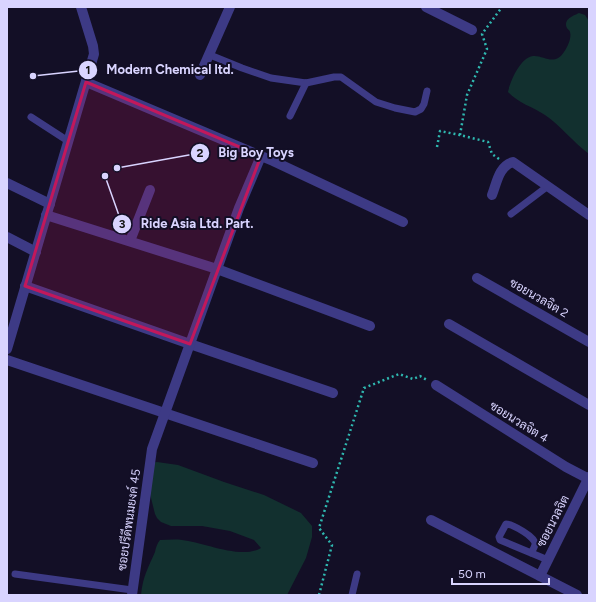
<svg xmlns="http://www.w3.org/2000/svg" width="596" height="602" viewBox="0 0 596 602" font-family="Figtree,Sarabun,sans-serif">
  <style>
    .green { fill: #12302f }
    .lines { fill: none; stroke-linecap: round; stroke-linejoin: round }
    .path { stroke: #2fb8b0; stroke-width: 2.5; stroke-dasharray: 2 3; stroke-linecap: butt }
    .lane { stroke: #3d3a85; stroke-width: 7 }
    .street { stroke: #3d3a85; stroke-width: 10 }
    .marked { fill: #c2185b; fill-opacity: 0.2; stroke: #c2185b; stroke-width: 3; stroke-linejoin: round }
    .labels { text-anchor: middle; stroke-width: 4; stroke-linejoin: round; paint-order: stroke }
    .street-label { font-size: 12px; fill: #d9d4ff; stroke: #130f26 }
    .leader { fill: none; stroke: #d9d4ff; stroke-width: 1.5 }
    .callout-dot { fill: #d9d4ff; stroke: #130f26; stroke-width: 1.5 }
    .mark-label { font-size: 12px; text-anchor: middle; font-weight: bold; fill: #111 }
    .callout-label { font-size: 13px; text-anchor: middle; font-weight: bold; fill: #d9d4ff; stroke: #130f26; stroke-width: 4; stroke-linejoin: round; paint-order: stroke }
  </style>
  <rect width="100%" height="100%" fill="#130f26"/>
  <g class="green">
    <path d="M579,13L585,15L589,21V154C573,142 561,126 545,115C533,107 518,103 508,92C510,81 521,57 533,56C544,55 554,67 564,52C567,48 572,38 570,32C570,30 567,29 567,28C563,19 573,16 579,13Z"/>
    <path d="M157,462L178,465L224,482L264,495L301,513L312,526V537L306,558L287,595H141C143,576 148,568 155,552C156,547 157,544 160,540C167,540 175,539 182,540C203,542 241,560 261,548L254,540L230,531L202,526H171L161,522L157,518L155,514L150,494L152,463Z"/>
  </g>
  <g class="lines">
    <g class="path">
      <polyline points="437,147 440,131 460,135"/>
      <polyline points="499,159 492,154 488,142 460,135 467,95 487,49 482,34 502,7"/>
      <polyline points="319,595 332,545 319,528 364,388 399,374 413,379 420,376 427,380"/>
    </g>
    <g class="lane">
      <polyline points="210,55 242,68 271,78 306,83 334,77 341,77 376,102 395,108 415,112 421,109 424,104 427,91"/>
      <polyline points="290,116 306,83"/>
      <polyline points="31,117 68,141"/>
      <polyline points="511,214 548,186"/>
      <path d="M531,553C532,551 535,547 535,544C536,537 512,524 506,524L499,537L500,540L548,560"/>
      <polyline points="15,574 132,590"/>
      <polyline points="352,595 357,574"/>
    </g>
    <g class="street">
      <polyline points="426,7 472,30"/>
      <polyline points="200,75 230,7"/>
      <polyline points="86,82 273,161 403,222"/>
      <polyline points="7,183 50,204"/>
      <path d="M492,195C497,182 499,166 513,162L589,215"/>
      <polyline points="46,215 217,269 370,326"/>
      <polyline points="7,237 36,252"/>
      <polyline points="130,241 150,190"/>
      <polyline points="477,278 589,342"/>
      <polyline points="25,286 190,344 333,393"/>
      <polyline points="449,324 589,405"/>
      <polyline points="7,349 94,54 93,46 81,7"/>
      <polyline points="7,360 313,463"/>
      <polyline points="436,385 566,467 589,479"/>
      <polyline points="431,520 577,595"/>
      <polyline points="540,576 589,477"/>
      <polyline points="132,595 152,449 239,208 261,156"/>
    </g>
  </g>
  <path class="marked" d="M86,82L261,156L190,344L25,286Z"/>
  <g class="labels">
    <g class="street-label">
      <text transform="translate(539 298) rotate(30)" y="4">ซอยนวลจิต 2</text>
      <text transform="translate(519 422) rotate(32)" y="4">ซอยนวลจิต 4</text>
      <text transform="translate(129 520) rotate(-82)" y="4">ซอยปรีดีพนมยงค์ 45</text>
      <text transform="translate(553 521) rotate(-63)" y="4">ซอยนวลจิต</text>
    </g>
  </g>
  <path class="leader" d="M33 76L88 70M117 168L200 153M105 176L122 224"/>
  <g class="callout-dot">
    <circle cx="33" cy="76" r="4"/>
    <circle cx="117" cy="168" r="4"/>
    <circle cx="105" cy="176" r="4"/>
    <circle cx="88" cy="70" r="10"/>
    <circle cx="200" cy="153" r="10"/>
    <circle cx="122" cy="224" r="10"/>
  </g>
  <g class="mark-label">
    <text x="88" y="74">1</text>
    <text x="200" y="157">2</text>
    <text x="122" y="228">3</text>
  </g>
  <g class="callout-label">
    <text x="170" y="74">Modern Chemical ltd.</text>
    <text x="256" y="157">Big Boy Toys</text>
    <text x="197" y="228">Ride Asia Ltd. Part.</text>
  </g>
  <rect width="596" height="602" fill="none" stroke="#d9d4ff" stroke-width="16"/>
  <path d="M452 578v6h97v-6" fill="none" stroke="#d9d4ff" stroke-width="2"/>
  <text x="458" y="578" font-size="12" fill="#d9d4ff" stroke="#130f26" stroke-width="3" paint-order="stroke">50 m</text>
</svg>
